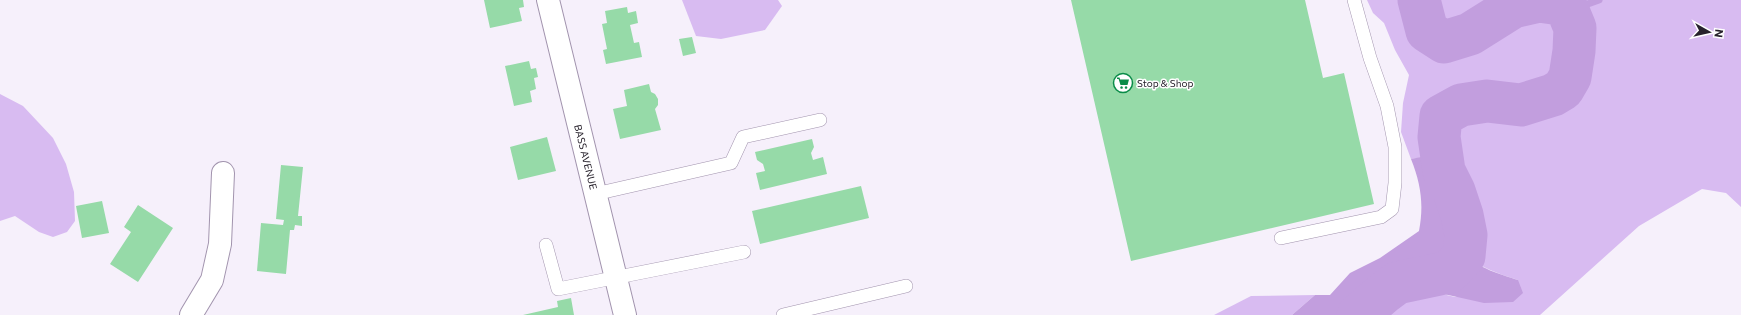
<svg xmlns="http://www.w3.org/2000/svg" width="1741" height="315" viewBox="0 0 1741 315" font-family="Commissioner,sans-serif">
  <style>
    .green { fill: #d8bbf1 }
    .water { fill: #c29ede }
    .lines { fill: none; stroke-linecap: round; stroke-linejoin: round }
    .stream { stroke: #c29ede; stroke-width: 7 }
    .river { stroke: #c29ede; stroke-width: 43 }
    .building { fill: #96daa8 }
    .lane-casing { stroke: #a294ae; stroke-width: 14 }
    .street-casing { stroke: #a294ae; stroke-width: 24 }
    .secondary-casing { stroke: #a294ae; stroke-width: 24 }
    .lane { stroke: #fff; stroke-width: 13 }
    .street { stroke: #fff; stroke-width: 22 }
    .secondary { stroke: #fff; stroke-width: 22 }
    .labels { text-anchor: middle; stroke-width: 3; stroke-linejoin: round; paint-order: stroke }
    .poi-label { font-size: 10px; fill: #27222c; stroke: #fff; text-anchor: start }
    .street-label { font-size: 10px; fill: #27222c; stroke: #fff }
  </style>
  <rect width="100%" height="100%" fill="#f6f0fb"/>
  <g class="green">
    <polygon points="682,0 778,0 782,6 765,30 721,39 696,36"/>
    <path d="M1367,0H1741V207L1726,193L1702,189L1639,226L1540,315H1369L1400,289L1417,288L1455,297L1518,280C1500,274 1479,268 1466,254C1459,245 1461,238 1462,228C1462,211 1454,168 1438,159C1430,155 1420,158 1411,159L1401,132L1403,103L1409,75L1395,50L1384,23L1373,13Z"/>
    <polygon points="0,94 23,106 53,138 66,164 74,192 75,221 67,232 53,237 39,232 15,216 0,221"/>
    <polygon points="1315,295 1292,315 1214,315 1251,296"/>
  </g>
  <path class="water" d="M1426,156C1430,157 1435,158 1438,159C1454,168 1462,211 1462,228C1461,238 1459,245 1466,254C1479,269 1500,274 1518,280L1523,293L1513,302L1484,303L1417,288L1400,289L1369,315H1292L1315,295H1330L1350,273L1380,258L1419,231C1424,205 1421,184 1411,159Z"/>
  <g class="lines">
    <polyline class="stream" points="1568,11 1599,0"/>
    <polyline class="river" points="1358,315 1385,292 1397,283 1449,272 1464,256 1466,235 1462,215 1454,191 1444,171 1439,137 1441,116 1461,105 1487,101 1521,105 1553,95 1563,89 1570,77 1574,51 1575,28 1568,11 1560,4 1539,1 1513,7 1470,34 1444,42 1427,31 1419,0"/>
  </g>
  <g class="building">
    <polygon points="484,0 523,0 524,7 519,8 522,21 490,28"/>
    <polygon points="1071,0 1305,0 1323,78 1344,73 1374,204 1131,261"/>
    <polygon points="627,7 628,13 636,11 638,23 630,25 634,43 639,42 642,57 606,64 603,50 607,49 602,24 607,23 605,11"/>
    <polygon points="692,37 696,53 683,56 679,39"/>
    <polygon points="529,61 531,69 536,68 538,77 534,78 536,89 530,91 532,102 514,106 505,66"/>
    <polygon points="649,84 651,92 655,94 658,99 658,105 655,109 661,130 620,139 613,109 627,106 624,90"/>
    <polygon points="547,137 556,171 518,180 510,147"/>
    <polygon points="812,139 814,147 811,153 813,160 823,157 827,174 760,190 756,173 765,171 763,164 757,160 755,152"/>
    <polygon points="281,165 303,167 298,216 302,216 302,226 295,225 294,230 290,230 286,274 257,271 261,223 283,225 284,220 276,219"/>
    <polygon points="861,186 869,218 760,244 752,211"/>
    <polygon points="102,201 109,233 82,238 76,206"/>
    <polygon points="138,205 173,228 138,282 110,264 131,232 124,227"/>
    <polygon points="571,298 574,315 523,315 558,307 557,301"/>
  </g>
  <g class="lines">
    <g class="lane-casing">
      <g id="lane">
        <polyline points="595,194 731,163 743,137 820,120"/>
        <polyline points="1281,238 1381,217 1392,209 1395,183 1395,147 1387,106 1370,58 1354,0"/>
        <polyline points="546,245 558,289 744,252"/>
        <polyline points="783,315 906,286"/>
      </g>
    </g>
    <g class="street-casing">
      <polyline id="street" points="191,315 212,280 220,244 223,173"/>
    </g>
    <g class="secondary-casing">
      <polyline id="secondary" points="548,0 625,315"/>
    </g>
    <use href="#lane" class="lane"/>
    <use href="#street" class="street"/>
    <use href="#secondary" class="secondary"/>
  </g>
  <defs>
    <g id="supermarket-ring" transform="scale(1)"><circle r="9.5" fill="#fff" stroke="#0a8c48" stroke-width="1.5"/><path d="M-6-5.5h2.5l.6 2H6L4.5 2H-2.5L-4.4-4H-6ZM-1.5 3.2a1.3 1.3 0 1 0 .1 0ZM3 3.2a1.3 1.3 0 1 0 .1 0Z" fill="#0a8c48"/></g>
  </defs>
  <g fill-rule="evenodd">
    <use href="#supermarket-ring" x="1123" y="83"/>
  </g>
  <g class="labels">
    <g class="poi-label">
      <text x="1137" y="87">Stop &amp; Shop</text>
    </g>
    <g class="street-label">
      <text transform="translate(586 157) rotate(76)" y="4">BASS AVENUE</text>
    </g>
  </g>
  <g transform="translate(1709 32) rotate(98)" stroke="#ffffff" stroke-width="3" paint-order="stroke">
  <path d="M0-3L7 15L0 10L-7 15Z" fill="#27222c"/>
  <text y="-6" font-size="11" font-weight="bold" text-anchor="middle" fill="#27222c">N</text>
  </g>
</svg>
